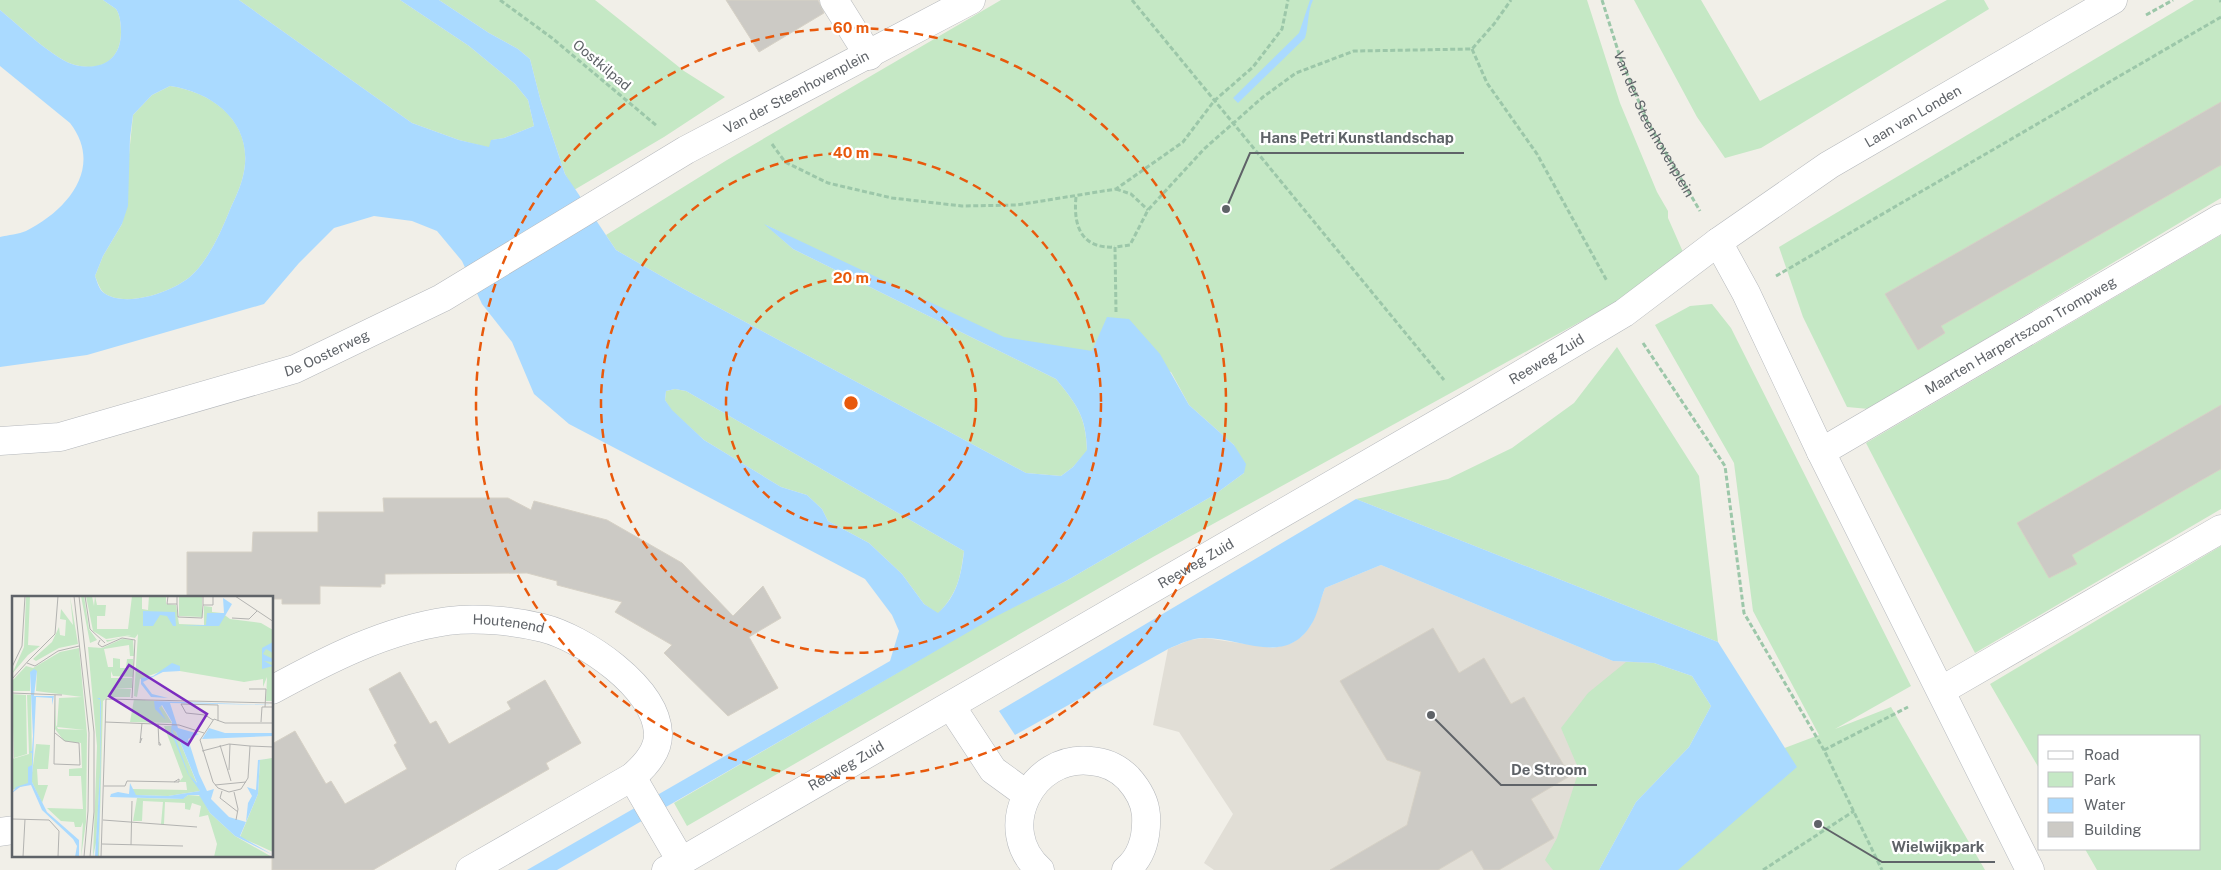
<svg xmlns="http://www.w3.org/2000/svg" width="2221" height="870" viewBox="0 0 2221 870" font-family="'Public Sans',sans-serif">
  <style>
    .education { fill: #e1ded6 }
    .green { fill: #c5e8c5 }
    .water { fill: #aadaff; fill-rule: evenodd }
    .building { fill: #cccac5; stroke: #d6d1c6 }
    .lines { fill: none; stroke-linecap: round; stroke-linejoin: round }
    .minor-casing { stroke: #b5b8bc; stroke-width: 29 }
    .path { stroke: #9cc7a9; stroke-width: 3; stroke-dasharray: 5 2.5; stroke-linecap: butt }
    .minor { stroke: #fff; stroke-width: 28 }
    .ring { fill: none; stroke: #e8590c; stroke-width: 2.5; stroke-dasharray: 9 6 }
    .labels { text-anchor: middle; stroke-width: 4.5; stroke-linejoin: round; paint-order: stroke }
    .street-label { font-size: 14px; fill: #5f6368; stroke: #fff }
    .inset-road { fill: none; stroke: #b3b3b1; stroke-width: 1 }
    .view { fill: #7b2cbf; fill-opacity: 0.15; stroke: #7b2cbf; stroke-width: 2.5 }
    .inset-edge { fill: none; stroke: #5f6368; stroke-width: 2.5 }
    .centre { fill: #e8590c; stroke: #fff; stroke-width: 2.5 }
    .ring-label { font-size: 15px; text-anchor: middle; font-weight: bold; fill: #e8590c; stroke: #fff; stroke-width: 4.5; stroke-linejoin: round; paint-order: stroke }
    .leader { fill: none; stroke: #5f6368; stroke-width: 2 }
    .callout-dot { fill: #5f6368; stroke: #fff; stroke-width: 2 }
    .callout-label { font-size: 15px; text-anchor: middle; font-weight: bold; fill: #5f6368; stroke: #fff; stroke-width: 4.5; stroke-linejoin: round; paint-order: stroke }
  </style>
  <rect width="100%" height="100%" fill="#f1efe8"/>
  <polygon class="education" points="1381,565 1613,661 1654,663 1594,870 1214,870 1204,863 1233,814 1179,732 1153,725 1168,649 1190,640 1205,638 1273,648 1292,643 1302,636 1311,625 1325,588"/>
  <g class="green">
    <path d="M0,0H103C107,3 112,6 116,9C120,14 121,25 121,32C121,60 101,72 75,65C56,61 16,23 0,10Z"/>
    <polygon points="239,0 400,0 469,46 515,84 528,100 534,126 504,138 492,140 490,148 459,140 412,123"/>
    <polygon points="439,0 595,0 684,71 725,97 664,137 574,190 565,174 541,102 530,59 518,49 489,33"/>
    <path d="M1001,0H1587L1620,103L1657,192L1668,211V218L1683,252L1627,296L1153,557L687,826L674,803L991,618L1066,581L1214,495L1244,473L1234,445L1189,405L1171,372L996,341L766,225L793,249L1056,379C1077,405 1086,416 1087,451L1073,467L1061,476L1026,473L684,289L616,250L606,235L727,160Z"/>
    <polygon points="1634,0 1701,0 1760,101 1947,0 1984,0 1989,9 1761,148 1725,158 1697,117"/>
    <polygon points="2194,0 2221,0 2221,198 1869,409 1847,407 1803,317 1779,247"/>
    <path d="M170,86C218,93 257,127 242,180C239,191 233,202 229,212C221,232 210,256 195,272C178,291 126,309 104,293C100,290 97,281 95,276L103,256L122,224L133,115L152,95Z"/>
    <polygon points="2221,235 2221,509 1975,653 1866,443"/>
    <polygon points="1712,304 1731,328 1911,686 1835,729 1891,707 1985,870 1648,870 1708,777 1819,735 1753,611 1734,463 1655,325 1690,306"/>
    <polygon points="1617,347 1699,476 1718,642 1356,499 1448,479 1512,448 1574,403"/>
    <path d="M675,389L686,391L964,551C960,579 958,592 938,614L924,604L902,574L869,543L828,521L822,509L807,495L781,487L704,440L671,410L665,400L666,391Z"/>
    <polygon points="2221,546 2221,870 2097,870 2085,849 2200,849 2200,736 2040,736 2040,770 1990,684"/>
    <polygon points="1626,662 1654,663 1692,676 1711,706 1689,747 1636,802 1599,870 1553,870 1545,860 1557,838 1579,770 1561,728 1588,693"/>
  </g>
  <g class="water">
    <path d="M103,0H239L412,123L459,140L489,147L491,140L504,138L534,126L528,100L515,84L469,46L400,0H439L489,33L518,49L530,59L541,102L565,174L616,250L684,289L1026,473L1061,476L1073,467L1087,450C1086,416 1077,405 1056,379L793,249L764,224L1004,337L1092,351L1107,317L1129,319L1160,354L1189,405L1234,445L1246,464L1244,473L1214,495L1066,581L991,619L557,870H527L890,661L899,631L892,615L865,579L569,424L534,394L512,342L482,304L462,261L437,231L412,221L374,216L334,228L299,263L264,304L87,355L0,367V237C8,235 19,234 26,231C68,210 104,167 70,123L0,66V10C16,23 56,61 75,65C101,71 121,60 121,32C121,25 120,14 116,9C112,6 107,3 103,0ZM170,86C218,93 257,128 242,180C239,191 233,202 229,212C221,232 210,256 195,272C178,291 126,309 104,293C99,290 97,281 95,276L103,256L122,224L128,206L130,138L133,115L152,95ZM675,389L686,391L964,551C961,576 957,596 938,613L924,604L902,574L869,543L828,521L822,509L807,495L781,487L704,440L672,410L665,400L666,391Z"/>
    <path d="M1310,0H1313C1307,13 1309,25 1305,38L1238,103L1233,98L1299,33Z"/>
    <path d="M1356,499L1718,642L1797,767L1678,870H1599L1636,802L1689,747L1711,706L1692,676L1654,663L1613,661L1381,565L1325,588C1320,600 1318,614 1311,625C1285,667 1240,637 1204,638C1191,638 1180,644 1168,649L1015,735L999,711Z"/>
  </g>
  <g class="building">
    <polygon points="726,0 818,0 824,13 759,52"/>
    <polygon points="2221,102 2221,165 1941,326 1945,333 1918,350 1885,294"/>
    <polygon points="2221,405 2221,469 2072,555 2077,564 2049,578 2017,523"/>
    <polygon points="383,498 508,498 531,510 534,501 607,520 682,563 733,616 763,586 781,618 749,637 778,688 728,716 664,653 672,645 615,612 622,602 557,585 557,581 527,573 385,574 385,584 381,584 381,587 320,586 320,604 282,604 282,599 272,599 272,598 187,598 187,552 252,552 253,532 318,532 318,512 384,512"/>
    <polygon points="1433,628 1459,673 1484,658 1511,704 1524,697 1570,776 1531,799 1554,838 1499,870 1484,870 1472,850 1438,870 1330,870 1407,825 1421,772 1387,760 1340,681"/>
    <polygon points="400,672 430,724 436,721 449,744 511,709 507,702 545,680 581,743 546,763 549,769 373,870 272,870 272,744 295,731 326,784 331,781 345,804 407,769 394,745 397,743 369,689"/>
  </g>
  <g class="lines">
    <g class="minor-casing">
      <g id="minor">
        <polyline points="834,0 869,56"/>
        <polyline points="1718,242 1746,293 1821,452 2030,870"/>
        <path id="s2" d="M0,441L60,437L295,369L442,298L686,150L971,0"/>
        <path id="s3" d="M1821,452L2221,218"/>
        <path id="s4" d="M272,690C327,660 385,630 448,621C476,617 515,621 543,628C583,638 656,687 658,733C659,751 645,766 632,777L470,870"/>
        <polyline points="1942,690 2221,529"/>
        <polyline points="951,706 993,770 1026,794"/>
        <polyline points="632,777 681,861"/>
        <polyline points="0,832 14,830"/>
        <path id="s5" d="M666,870L1466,407L1624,313L1718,242L1829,165L2113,0"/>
        <path d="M1040,870C994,830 1031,754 1091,761C1105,762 1118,768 1128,778C1137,788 1145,801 1146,815C1147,835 1143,856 1126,870"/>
      </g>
    </g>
    <g class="path">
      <polyline points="500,0 552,38 657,126"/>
      <polyline points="1132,0 1444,380"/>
      <path id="s1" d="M1602,0L1620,57L1647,121L1700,211"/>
      <polyline points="2220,0 2221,2"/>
      <polyline points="2146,15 2173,0"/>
      <polyline points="1472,49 1487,83 1537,154 1607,281"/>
      <polyline points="772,144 785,162 828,183 892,198 962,206 1017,205 1116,189 1183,142 1214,101 1253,67 1282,29 1288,0"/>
      <polyline points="1116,189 1131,194 1148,210"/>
      <path d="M1076,197C1073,227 1082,249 1115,247"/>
      <polyline points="1776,276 2221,17"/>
      <polyline points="1116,312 1115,247 1130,245 1148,210 1204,149 1263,97 1296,73 1354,51 1472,49 1494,24 1511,0"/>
      <polyline points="1643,343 1725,466 1744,613 1824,750 1882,870"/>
      <polyline points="1824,750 1908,707"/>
      <polyline points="1763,870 1854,811"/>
    </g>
    <use href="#minor" class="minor"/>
  </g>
  <g class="ring">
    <circle cx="851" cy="403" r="125"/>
    <circle cx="851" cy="403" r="250"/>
    <circle cx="851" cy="403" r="375"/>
  </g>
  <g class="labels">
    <g class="street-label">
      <text transform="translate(602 65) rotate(40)" y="5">Oostkilpad</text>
      <text dy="5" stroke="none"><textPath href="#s2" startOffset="878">Van der Steenhovenplein</textPath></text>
      <text dy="5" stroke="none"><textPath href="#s5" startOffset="1458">Laan van Londen</textPath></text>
      <text dy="5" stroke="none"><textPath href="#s1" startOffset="135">Van der Steenhovenplein</textPath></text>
      <text dy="5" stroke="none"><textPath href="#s3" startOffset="231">Maarten Harpertszoon Trompweg</textPath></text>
      <text dy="5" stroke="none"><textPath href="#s2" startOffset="340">De Oosterweg</textPath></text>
      <text dy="5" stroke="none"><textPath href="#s5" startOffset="1018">Reeweg Zuid</textPath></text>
      <text dy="5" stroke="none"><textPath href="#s5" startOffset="612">Reeweg Zuid</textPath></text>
      <text dy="5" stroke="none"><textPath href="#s4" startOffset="251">Houtenend</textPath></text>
      <text dy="5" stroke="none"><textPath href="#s5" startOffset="208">Reeweg Zuid</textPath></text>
    </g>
  </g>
  <g transform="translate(12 596)">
    <rect width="261" height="261" fill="#f1efe8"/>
    <path d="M14,0H18L16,49L28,50L16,59L0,78L12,51ZM58,0L66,48L47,52L24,65L21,63L40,46L47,31L48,39L53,40L54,24L48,23L49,13L61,29ZM69,0H72L77,33L85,44L78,47ZM74,0H80L82,10L83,0L85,9H94L93,20H85V33H116L120,0H130V13L136,14L137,0H154V8L164,9L167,28L192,29V10L200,11V16L210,17L218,23L249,27L261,34V105H254L255,81L251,91V83L232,86L156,73L128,83L125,101L122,100L126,38L123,42L114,40L95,46L94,44H98L111,41L119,39L94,43L81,35ZM167,0H190V21L167,20ZM110,43L121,44L122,60H118L117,49L92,53L96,71H101V62L108,63V72H114L115,63H121V81L101,80L99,75V82H120V92H102L119,93L118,101H96L91,105L87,261L84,260L87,241L88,181L84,247L81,261L85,150L76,51L90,52ZM67,52L75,138L74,226L69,261L71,226L69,231H63L62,226L49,225L35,212L71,213L69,180H57V173L70,172L69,147L52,145L43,133V101L44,129L46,133L73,134L45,131L47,102L70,101L24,95L25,75L18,77V95H0V85L14,70L21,72L48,56ZM0,98L14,99L15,158L2,162ZM15,99H19L20,169L16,177V188L0,194V163L17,158ZM122,103L142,105L147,112L149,109L160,127L118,126ZM152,130H160L164,136L188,195L156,200L123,199L120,193L175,194L174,186H167L171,181ZM24,148L38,149L36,173H25L26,189H36L30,207L19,184ZM260,162V166L261,162V256L228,241L246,198L248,164ZM176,199L189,200L198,217L223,240L260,261H202L205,248L196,219L187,221L189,210L180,207L178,214L173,213V207L153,206L152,228H149L151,206L131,205L130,225H121L125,202L170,203Z" fill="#c5e8c5"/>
    <path d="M211,2L220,8L207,30H168L194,29L195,17H212ZM131,15L163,16L164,30H161L155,20L148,19L141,30H131ZM261,46V57L254,53L251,58L261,63V66L252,65L261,70L250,73V52ZM160,67L168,70V75L151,76L131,86L140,98L156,102L139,101L129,88V82L141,80ZM22,73L25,75L22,100H42L40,109V102L24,101L20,186L35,216L67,244V261H63L65,250L61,243L30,214L19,189L8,191L0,197L4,191L16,187V171L20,169V157L17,156L20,155L21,140L18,76ZM85,102H88L89,107L88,209L86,261H83L88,176V104ZM142,105L261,109L158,107L166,132L187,138L176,143L187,178L195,195L202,193L199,203L217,221L234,226L236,207L240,200L235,191L244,194L246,164L259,163L248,164L246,198L228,240L261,259L223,240L198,217L187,199H176L171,203L98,201L99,198L106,196L117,198L118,187L124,199L156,200L188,195L176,178L159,136L160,126L150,109L147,112L154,124L143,113ZM160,133L164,136L185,187L177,179ZM197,132L213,137H261V140L190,143Z" fill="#aadaff" fill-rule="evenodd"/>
    <path class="inset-road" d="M62,0L77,137L76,215L72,261M67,0L82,136V216L78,261M73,0L78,33L93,47M156,0L155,8H165V0M191,0V9H201V0M223,0L262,26M165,8L166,21L190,22L191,9M220,22L237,23L245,15M88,44L86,48L90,51L110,42L123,44L120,102M16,65L43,38L46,0M15,67L23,70L46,55L67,50M0,71L10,50L13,0M0,83L17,64M237,93H254L253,111M0,97L50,99M43,99L42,168L68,169L67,147L53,145L43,137M201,124L193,119L174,117L169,108L206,109V125M93,126L167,129L192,137M249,126L250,111H262M262,127H213L202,123L188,144L201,186L206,192L217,196L229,193L236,182L238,150L262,151M146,128L147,149H149L147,146M130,142L128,147L130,127M208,149L219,185M190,155L217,148L238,150M217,174L218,148M203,189L234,186M92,190H113L115,185L167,186V183L162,186M210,195L208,202L226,216M222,196L226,213L224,224M0,223L37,224L47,235L46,261M91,224L185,231M90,248L171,250M119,249L120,205M11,261L13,223M89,261L94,103L262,107"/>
    <path class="view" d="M117,69L195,118L176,149L97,100Z"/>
    <rect width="261" height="261" class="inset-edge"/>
  </g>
  <circle cx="851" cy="403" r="8" class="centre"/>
  <g class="ring-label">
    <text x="851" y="33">60 m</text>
    <text x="851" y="158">40 m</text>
    <text x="851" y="283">20 m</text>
  </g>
  <path class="leader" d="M1226 209L1250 153H1464M1431 715L1501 785H1597M1818 824L1882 862H1995"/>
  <g class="callout-dot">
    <circle cx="1226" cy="209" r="5"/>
    <circle cx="1431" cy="715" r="5"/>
    <circle cx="1818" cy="824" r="5"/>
  </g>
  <g class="callout-label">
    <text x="1357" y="143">Hans Petri Kunstlandschap</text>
    <text x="1549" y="775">De Stroom</text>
    <text x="1938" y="852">Wielwijkpark</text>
  </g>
  <rect x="2038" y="735" width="162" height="115" fill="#ffffff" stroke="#bfc1c3"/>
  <rect x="2048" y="751" width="25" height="8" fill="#ffffff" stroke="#bfc1c3"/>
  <text x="2084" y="760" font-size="15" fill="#5f6368">Road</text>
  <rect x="2048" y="772" width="25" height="15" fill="#c5e8c5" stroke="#bfc1c3"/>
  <text x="2084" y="785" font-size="15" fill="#5f6368">Park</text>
  <rect x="2048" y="798" width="25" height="15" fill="#aadaff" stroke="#bfc1c3"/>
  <text x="2084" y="810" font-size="15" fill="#5f6368">Water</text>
  <rect x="2048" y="822" width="25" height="15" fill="#cccac5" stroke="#bfc1c3"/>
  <text x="2084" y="835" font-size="15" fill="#5f6368">Building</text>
</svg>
